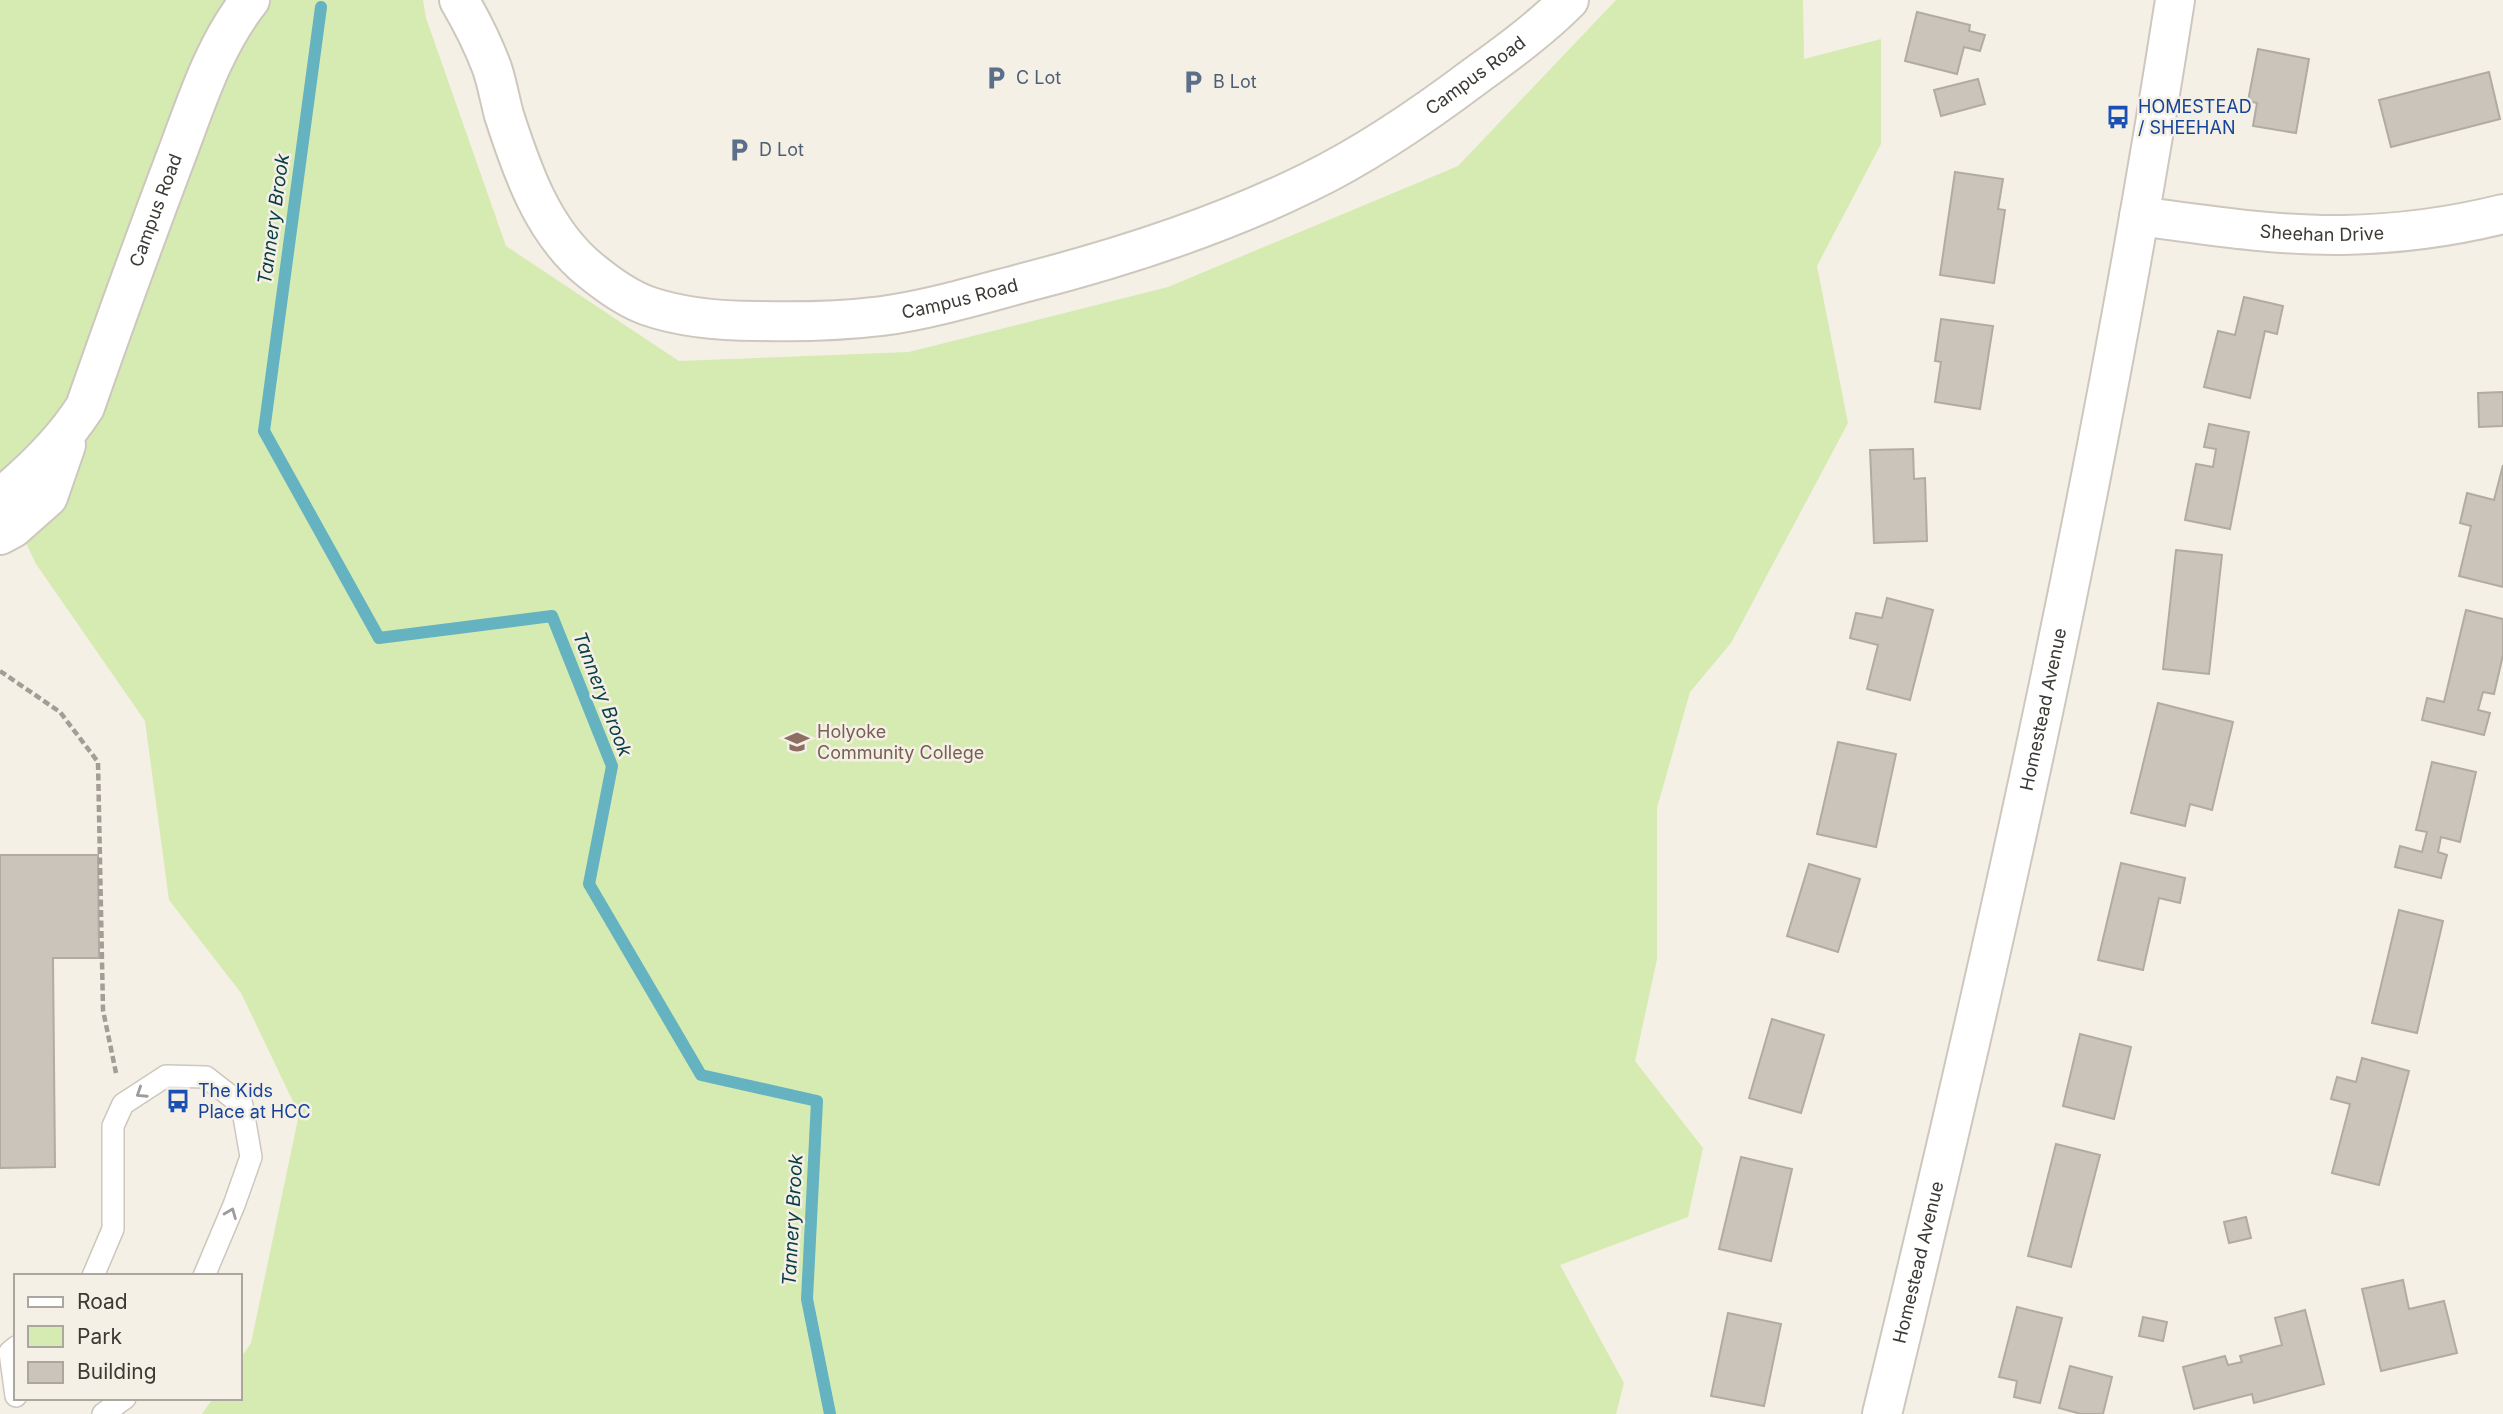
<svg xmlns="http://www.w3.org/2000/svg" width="2503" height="1414" viewBox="0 0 2503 1414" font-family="Inter,sans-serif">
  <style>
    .green { fill: #d5ebb1 }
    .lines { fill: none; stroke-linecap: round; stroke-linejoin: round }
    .stream { stroke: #65b2c1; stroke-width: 12 }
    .building { fill: #cac4ba; stroke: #b1aca2; stroke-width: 2 }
    .service-casing { stroke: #cdc7bd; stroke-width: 24 }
    .minor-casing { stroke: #cdc7bd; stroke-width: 42 }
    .primary-casing { stroke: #cdc7bd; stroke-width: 42 }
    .path { stroke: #a29d96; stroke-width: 4.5; stroke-dasharray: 7 3.5; stroke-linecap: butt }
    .service { stroke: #fff; stroke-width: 21 }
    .minor { stroke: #fff; stroke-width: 38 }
    .primary { stroke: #fff; stroke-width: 38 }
    .oneway { stroke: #9e9c9a }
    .labels { text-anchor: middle; stroke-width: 5; stroke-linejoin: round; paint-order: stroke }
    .street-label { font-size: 18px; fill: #3d3a36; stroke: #f5f0e5 }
    .service-label { font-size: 18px; fill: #4e5e75; stroke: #f5f0e5; text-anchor: start }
    .transit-label { font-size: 18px; fill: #164399; stroke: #f5f0e5; text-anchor: start }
    .education-label { font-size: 18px; fill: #785e54; stroke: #f5f0e5; text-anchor: start }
    .water-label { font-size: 19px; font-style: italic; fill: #063d46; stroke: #f5f0e5 }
  </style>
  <rect width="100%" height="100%" fill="#f5f0e5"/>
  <polygon class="green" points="0,0 423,0 426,18 506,246 679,361 909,352 1168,287 1458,166 1616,0 1803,0 1804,59 1881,39 1881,144 1817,266 1848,423 1731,643 1690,692 1657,808 1657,959 1635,1061 1703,1148 1688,1217 1560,1265 1624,1383 1616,1414 202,1414 213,1398 240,1398 240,1359 251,1343 299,1114 241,993 169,900 145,721 36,564 0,488"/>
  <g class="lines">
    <polyline class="stream" points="321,7 264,431 379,638 552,616 612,766 589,884 701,1075 817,1101 807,1299 830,1414"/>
  </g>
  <g class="building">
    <polygon points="1917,12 1970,25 1969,31 1985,35 1980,51 1964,47 1957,74 1905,61"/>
    <polygon points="2258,49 2309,59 2296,133 2253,126 2257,103 2248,101"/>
    <polygon points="2489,72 2500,119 2391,147 2379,100"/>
    <polygon points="1978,79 1985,104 1941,116 1934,90"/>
    <polygon points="1955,172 2003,179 1998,209 2005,210 1994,283 1940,275"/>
    <polygon points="2244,297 2283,306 2277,334 2265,331 2250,398 2204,387 2218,331 2235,335"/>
    <polygon points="1941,319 1993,326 1980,409 1935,402 1941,362 1935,361"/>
    <polygon points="2503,392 2503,426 2479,427 2478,393"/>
    <polygon points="2209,424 2249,432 2230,529 2185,520 2196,464 2213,467 2216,449 2204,447"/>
    <polygon points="1913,449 1914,479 1925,478 1927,541 1874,543 1870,450"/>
    <polygon points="2503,465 2503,587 2459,576 2471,526 2460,523 2467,493 2494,500"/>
    <polygon points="2176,550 2222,555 2209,674 2163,669"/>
    <polygon points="1887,598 1933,610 1910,700 1867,689 1878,645 1850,638 1856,613 1882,618"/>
    <polygon points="2466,610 2503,619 2503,655 2494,694 2483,692 2478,710 2490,713 2484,735 2422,720 2427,698 2444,702"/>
    <polygon points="2158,703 2233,722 2212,810 2190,804 2185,826 2131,813"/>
    <polygon points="1838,742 1896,754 1876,847 1817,834"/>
    <polygon points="2432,762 2476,772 2460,842 2441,837 2438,852 2447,855 2441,878 2395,867 2400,846 2422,852 2427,832 2416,830"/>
    <polygon points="0,855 98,855 99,958 53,958 55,1167 0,1168"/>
    <polygon points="2121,863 2185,878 2180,903 2159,898 2143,970 2098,960"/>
    <polygon points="1809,864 1860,879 1838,952 1787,936"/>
    <polygon points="2399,910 2443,921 2417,1033 2372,1023"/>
    <polygon points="1772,1019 1824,1035 1801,1113 1749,1098"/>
    <polygon points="2080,1034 2131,1047 2114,1119 2063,1106"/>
    <polygon points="2362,1058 2409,1071 2379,1185 2332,1173 2350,1104 2331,1099 2337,1077 2356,1082"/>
    <polygon points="2056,1144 2100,1155 2071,1267 2028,1256"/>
    <polygon points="1741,1157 1792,1169 1771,1261 1719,1249"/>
    <polygon points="2246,1217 2251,1238 2229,1243 2224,1222"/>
    <polygon points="2403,1280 2409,1309 2444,1301 2457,1353 2381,1371 2362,1289"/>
    <polygon points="2017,1307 2062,1318 2040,1403 2014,1397 2017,1381 1999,1377"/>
    <polygon points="2305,1310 2324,1384 2254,1403 2252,1394 2194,1409 2183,1367 2225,1356 2228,1365 2242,1362 2240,1356 2282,1345 2275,1318"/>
    <polygon points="1728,1313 1781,1324 1764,1406 1711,1396"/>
    <polygon points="2143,1317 2167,1322 2163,1341 2139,1336"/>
    <polygon points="2070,1366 2112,1377 2103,1414 2081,1414 2059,1408"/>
  </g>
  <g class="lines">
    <g class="service-casing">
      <g id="service">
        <polyline points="93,1276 113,1229 113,1126 123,1104 166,1076 206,1077 242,1105 251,1157 234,1205 204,1276"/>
        <polyline points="16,1347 10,1352 16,1396"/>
        <polyline points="103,1414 125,1398"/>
      </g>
    </g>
    <g class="minor-casing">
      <g id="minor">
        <path id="s1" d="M459,0C472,22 483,44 492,68C497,83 500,100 504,115C522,171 543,232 590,270C607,284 628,299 648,306C683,318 721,321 757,321C798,322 841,321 882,316C928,310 978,295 1023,283C1121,258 1218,227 1309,182C1369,153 1425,114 1478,74C1510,51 1541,28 1569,0"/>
        <path id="s2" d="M2139,216C2206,225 2275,236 2343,235C2396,234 2451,227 2503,214"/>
        <path id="s3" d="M0,498C33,471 62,443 85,407C114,324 144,241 175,159C196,104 213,47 250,0"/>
        <polyline points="0,535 13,528 48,497 66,445"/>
      </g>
    </g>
    <g class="primary-casing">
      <g id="primary">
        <path id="s4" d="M1882,1414C1996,947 2101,475 2175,0"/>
      </g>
    </g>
    <polyline class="path" points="0,671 60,712 98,762 103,1010 116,1073"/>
    <use href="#service" class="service"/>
    <use href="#minor" class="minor"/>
    <use href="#primary" class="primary"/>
  </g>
  <defs><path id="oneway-chevron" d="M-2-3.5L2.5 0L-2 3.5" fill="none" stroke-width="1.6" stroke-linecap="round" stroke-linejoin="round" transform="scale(1.75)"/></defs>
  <g class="oneway">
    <use href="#oneway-chevron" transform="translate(141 1093) rotate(147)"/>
    <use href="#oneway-chevron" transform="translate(231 1213) rotate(-68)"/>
  </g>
  <defs>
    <g id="parking-bare" transform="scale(1.89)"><path d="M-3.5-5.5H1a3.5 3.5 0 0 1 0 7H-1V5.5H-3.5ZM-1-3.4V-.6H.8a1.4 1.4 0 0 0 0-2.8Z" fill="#5c6f8a" stroke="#f5f0e5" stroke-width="2.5" paint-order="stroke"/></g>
    <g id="bus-bare" transform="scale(1.89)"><path d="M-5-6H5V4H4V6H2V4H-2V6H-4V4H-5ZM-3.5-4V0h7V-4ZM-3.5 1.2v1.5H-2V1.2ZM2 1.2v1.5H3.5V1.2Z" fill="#1a4fb4" stroke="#f5f0e5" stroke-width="2.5" paint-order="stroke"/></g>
    <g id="university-bare" transform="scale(1.89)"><path d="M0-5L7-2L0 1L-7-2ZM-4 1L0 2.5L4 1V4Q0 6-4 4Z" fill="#8d6e63" stroke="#f5f0e5" stroke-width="2.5" paint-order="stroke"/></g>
  </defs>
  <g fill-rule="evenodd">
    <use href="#parking-bare" x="996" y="78"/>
    <use href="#parking-bare" x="1193" y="82"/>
    <use href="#bus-bare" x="2118" y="117"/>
    <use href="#parking-bare" x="739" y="150"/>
    <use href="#university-bare" x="797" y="742"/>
    <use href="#bus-bare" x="178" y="1101"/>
  </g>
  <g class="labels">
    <g class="street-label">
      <text dy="6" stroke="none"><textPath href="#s1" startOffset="1255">Campus Road</textPath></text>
      <text dy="6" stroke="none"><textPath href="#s3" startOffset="334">Campus Road</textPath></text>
      <text dy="6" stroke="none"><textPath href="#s2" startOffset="184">Sheehan Drive</textPath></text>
      <text dy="6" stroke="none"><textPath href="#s1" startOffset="688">Campus Road</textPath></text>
      <text dy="6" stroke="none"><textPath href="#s4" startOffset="723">Homestead Avenue</textPath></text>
      <text dy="6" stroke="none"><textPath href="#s4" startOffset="156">Homestead Avenue</textPath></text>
    </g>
    <g class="service-label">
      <text x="1016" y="84">C Lot</text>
      <text x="1213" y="88">B Lot</text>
      <text x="759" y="156">D Lot</text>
    </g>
    <g class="transit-label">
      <text x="2138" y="113">HOMESTEAD<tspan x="2138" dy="21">/ SHEEHAN</tspan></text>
      <text x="198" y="1097">The Kids<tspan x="198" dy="21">Place at HCC</tspan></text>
    </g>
    <g class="education-label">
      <text x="817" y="738">Holyoke<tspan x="817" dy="21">Community College</tspan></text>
    </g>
    <g class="water-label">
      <text transform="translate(273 219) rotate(-82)" y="7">Tannery Brook</text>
      <text transform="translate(603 694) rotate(69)" y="7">Tannery Brook</text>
      <text transform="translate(792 1220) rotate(-87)" y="7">Tannery Brook</text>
    </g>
  </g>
  <rect x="14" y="1274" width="228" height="126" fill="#f5f0e5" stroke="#aba79f" stroke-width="2"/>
  <rect x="28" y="1297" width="35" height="10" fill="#ffffff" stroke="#aba79f" stroke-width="2"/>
  <text x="77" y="1309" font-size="21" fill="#3d3a36">Road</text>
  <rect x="28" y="1326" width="35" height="21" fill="#d5ebb1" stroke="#aba79f" stroke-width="2"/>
  <text x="77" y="1344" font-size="21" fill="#3d3a36">Park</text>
  <rect x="28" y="1362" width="35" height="21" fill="#cac4ba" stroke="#aba79f" stroke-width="2"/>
  <text x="77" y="1379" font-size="21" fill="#3d3a36">Building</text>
</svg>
